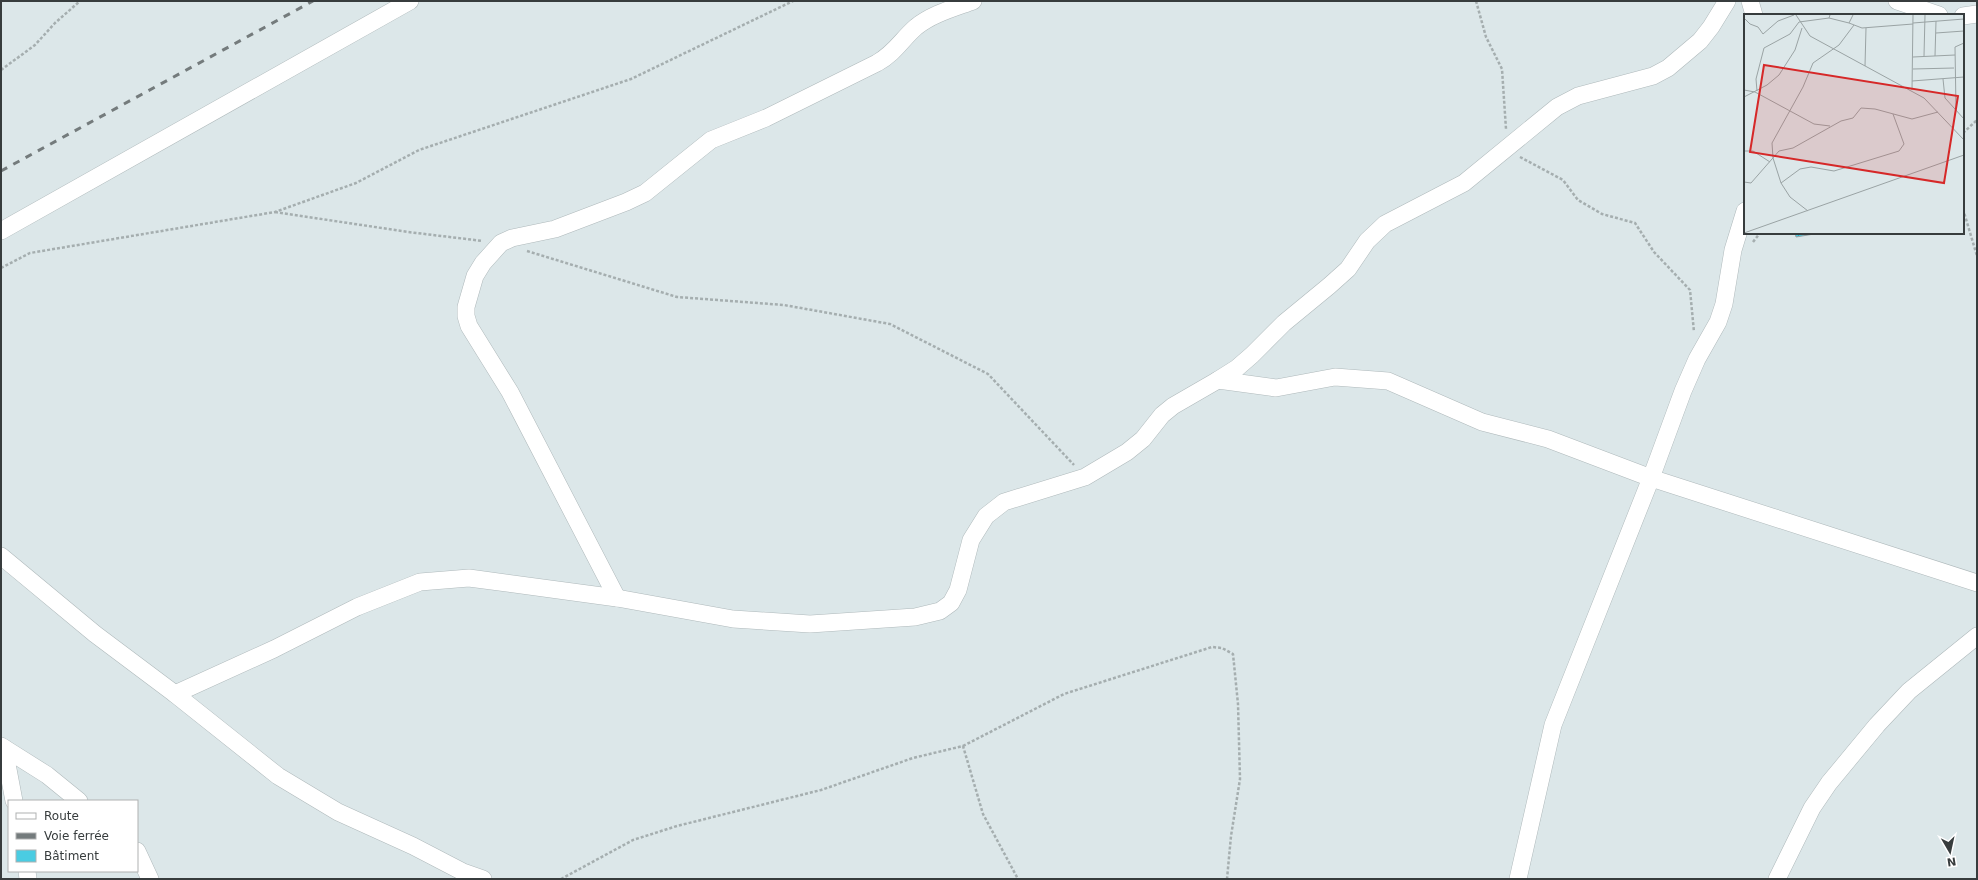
<svg xmlns="http://www.w3.org/2000/svg" width="1978" height="880" viewBox="0 0 1978 880" font-family="'DejaVu Sans',sans-serif">
  <style>
    .building { fill: url(#building-hatch); stroke: #9aa4a6 }
    .lines { fill: none; stroke-linecap: round; stroke-linejoin: round }
    .street-casing { stroke: #afb9bb; stroke-width: 18 }
    .path { stroke: #a5aeaf; stroke-width: 2.5; stroke-dasharray: 3 2; stroke-linecap: butt }
    .street { stroke: #fff; stroke-width: 17 }
    .rail { stroke: #747b7c; stroke-width: 3; stroke-dasharray: 7 7; stroke-linecap: butt }
    .inset-road { fill: none; stroke: #9aa3a4; stroke-width: 1 }
    .view { fill: #d62828; fill-opacity: 0.15; stroke: #d62828; stroke-width: 2 }
    .inset-edge { fill: none; stroke: #373c3d; stroke-width: 2 }
  </style>
  <defs>
    <pattern id="building-hatch" width="6" height="6" patternUnits="userSpaceOnUse"><rect width="6" height="6" fill="#4acce2"/><path d="M-1 1l2-2M0 6l6-6M5 7l2-2" fill="none" stroke="#3ea7b8"/></pattern>
  </defs>
  <rect width="100%" height="100%" fill="#dce7e9"/>
  <polygon class="building" points="1795,233 1813,233 1814,234 1796,237"/>
  <g class="lines">
    <g class="street-casing">
      <g id="street">
        <polyline points="1750,1 1754,15"/>
        <polyline points="1897,1 1939,15"/>
        <polyline points="1963,16 1977,14"/>
        <polyline points="1,231 410,1"/>
        <polyline points="1218,380 1276,388 1335,377 1388,381 1482,422 1548,439 1651,478 1977,583"/>
        <polyline points="1,556 95,634 175,694 278,776 338,812 413,846 463,872 483,879"/>
        <path d="M617,598L510,392L469,326L466,316V307L475,276L483,263L501,243L512,238L555,229L626,202L645,193L711,140L766,118L877,63C895,53 902,39 916,27C932,14 954,8 973,1"/>
        <polyline points="175,694 274,649 357,607 420,582 469,578 617,598 733,619 810,624 915,617 940,611 951,603 958,590 971,540 986,516 1004,502 1085,477 1127,452 1143,439 1162,415 1173,406 1218,380 1237,368 1252,355 1284,323 1329,286 1348,269 1367,241 1385,224 1464,183 1557,107 1578,96 1653,76 1668,68 1700,41 1711,27 1727,1"/>
        <polyline points="1,746 47,775 79,801"/>
        <polyline points="4,748 14,801"/>
        <polyline points="137,851 150,879"/>
        <polyline points="27,871 28,879"/>
        <polyline points="1518,879 1553,725 1651,478 1683,391 1697,359 1718,322 1724,304 1733,250 1745,211"/>
        <polyline points="1777,879 1812,808 1829,783 1877,725 1909,691 1977,636"/>
      </g>
    </g>
    <g class="path">
      <polyline points="1476,1 1486,37 1502,69 1506,129"/>
      <polyline points="1,70 35,45 55,23 80,1"/>
      <polyline points="1963,133 1977,120"/>
      <polyline points="1520,157 1563,180 1578,200 1602,214 1635,223 1654,252 1690,290 1694,332"/>
      <polyline points="1963,209 1977,256"/>
      <polyline points="275,212 408,232 483,241"/>
      <polyline points="1753,242 1760,233"/>
      <polyline points="527,251 677,297 784,305 890,324 988,374 1074,465"/>
      <polyline points="1,268 30,253 275,212 356,183 419,150 631,79 793,1"/>
      <polyline points="963,746 1064,694 1212,647 1222,648 1233,654 1238,704 1240,779 1231,836 1227,879"/>
      <polyline points="561,879 633,840 677,826 821,790 913,758 963,746 983,814 1018,879"/>
    </g>
    <use href="#street" class="street"/>
    <polyline class="rail" points="1,171 313,1"/>
  </g>
  <g transform="translate(1744 14)">
    <rect width="220" height="220" fill="#dce7e9"/>
    <path class="inset-road" d="M52,1L66,22L180,84L220,126M0,4L6,10L14,13L19,20L34,7L50,1M85,4L105,9L109,1M105,9L118,14L169,10M169,9L220,5M192,19L220,17M180,42L181,1M191,42L192,7M169,43L211,41M121,52L122,14M169,55L210,54M199,65L201,84L220,105M168,67L220,63M0,76L11,78L70,110L86,112M168,76L169,1M13,77L12,65L20,34L46,20L55,8L85,4L86,1M0,83L23,71L35,61L51,36L58,14M212,95L211,33L220,29M0,137H9L26,148M0,168L7,169L35,137L49,134L97,107L109,104L117,94L131,95L168,105L194,98M37,169L56,155L67,153L90,157L155,137L160,130L149,100M64,197L46,183L37,169L29,144L28,129L59,73L69,49L95,31L110,11M0,219L220,141"/>
    <path class="view" d="M20,51L214,82L200,169L6,138Z"/>
    <rect width="220" height="220" class="inset-edge"/>
  </g>
  <rect width="1978" height="880" fill="none" stroke="#373c3d" stroke-width="4"/>
  <rect x="8" y="800" width="130" height="72" fill="#ffffff" stroke="#afb1b1"/>
  <rect x="16" y="813" width="20" height="6" fill="#ffffff" stroke="#afb1b1"/>
  <text x="44" y="820" font-size="12" fill="#373c3d">Route</text>
  <rect x="16" y="833" width="20" height="6" fill="#747b7c" stroke="#afb1b1"/>
  <text x="44" y="840" font-size="12" fill="#373c3d">Voie ferrée</text>
  <rect x="16" y="850" width="20" height="12" fill="#4acce2" stroke="#afb1b1"/>
  <text x="44" y="860" font-size="12" fill="#373c3d">Bâtiment</text>
  <g transform="translate(1950 852) rotate(171)" stroke="#ffffff" stroke-width="3" paint-order="stroke">
  <path d="M0-3L7 15L0 10L-7 15Z" fill="#373c3d"/>
  <text y="-6" font-size="11" font-weight="bold" text-anchor="middle" fill="#373c3d">N</text>
  </g>
</svg>
